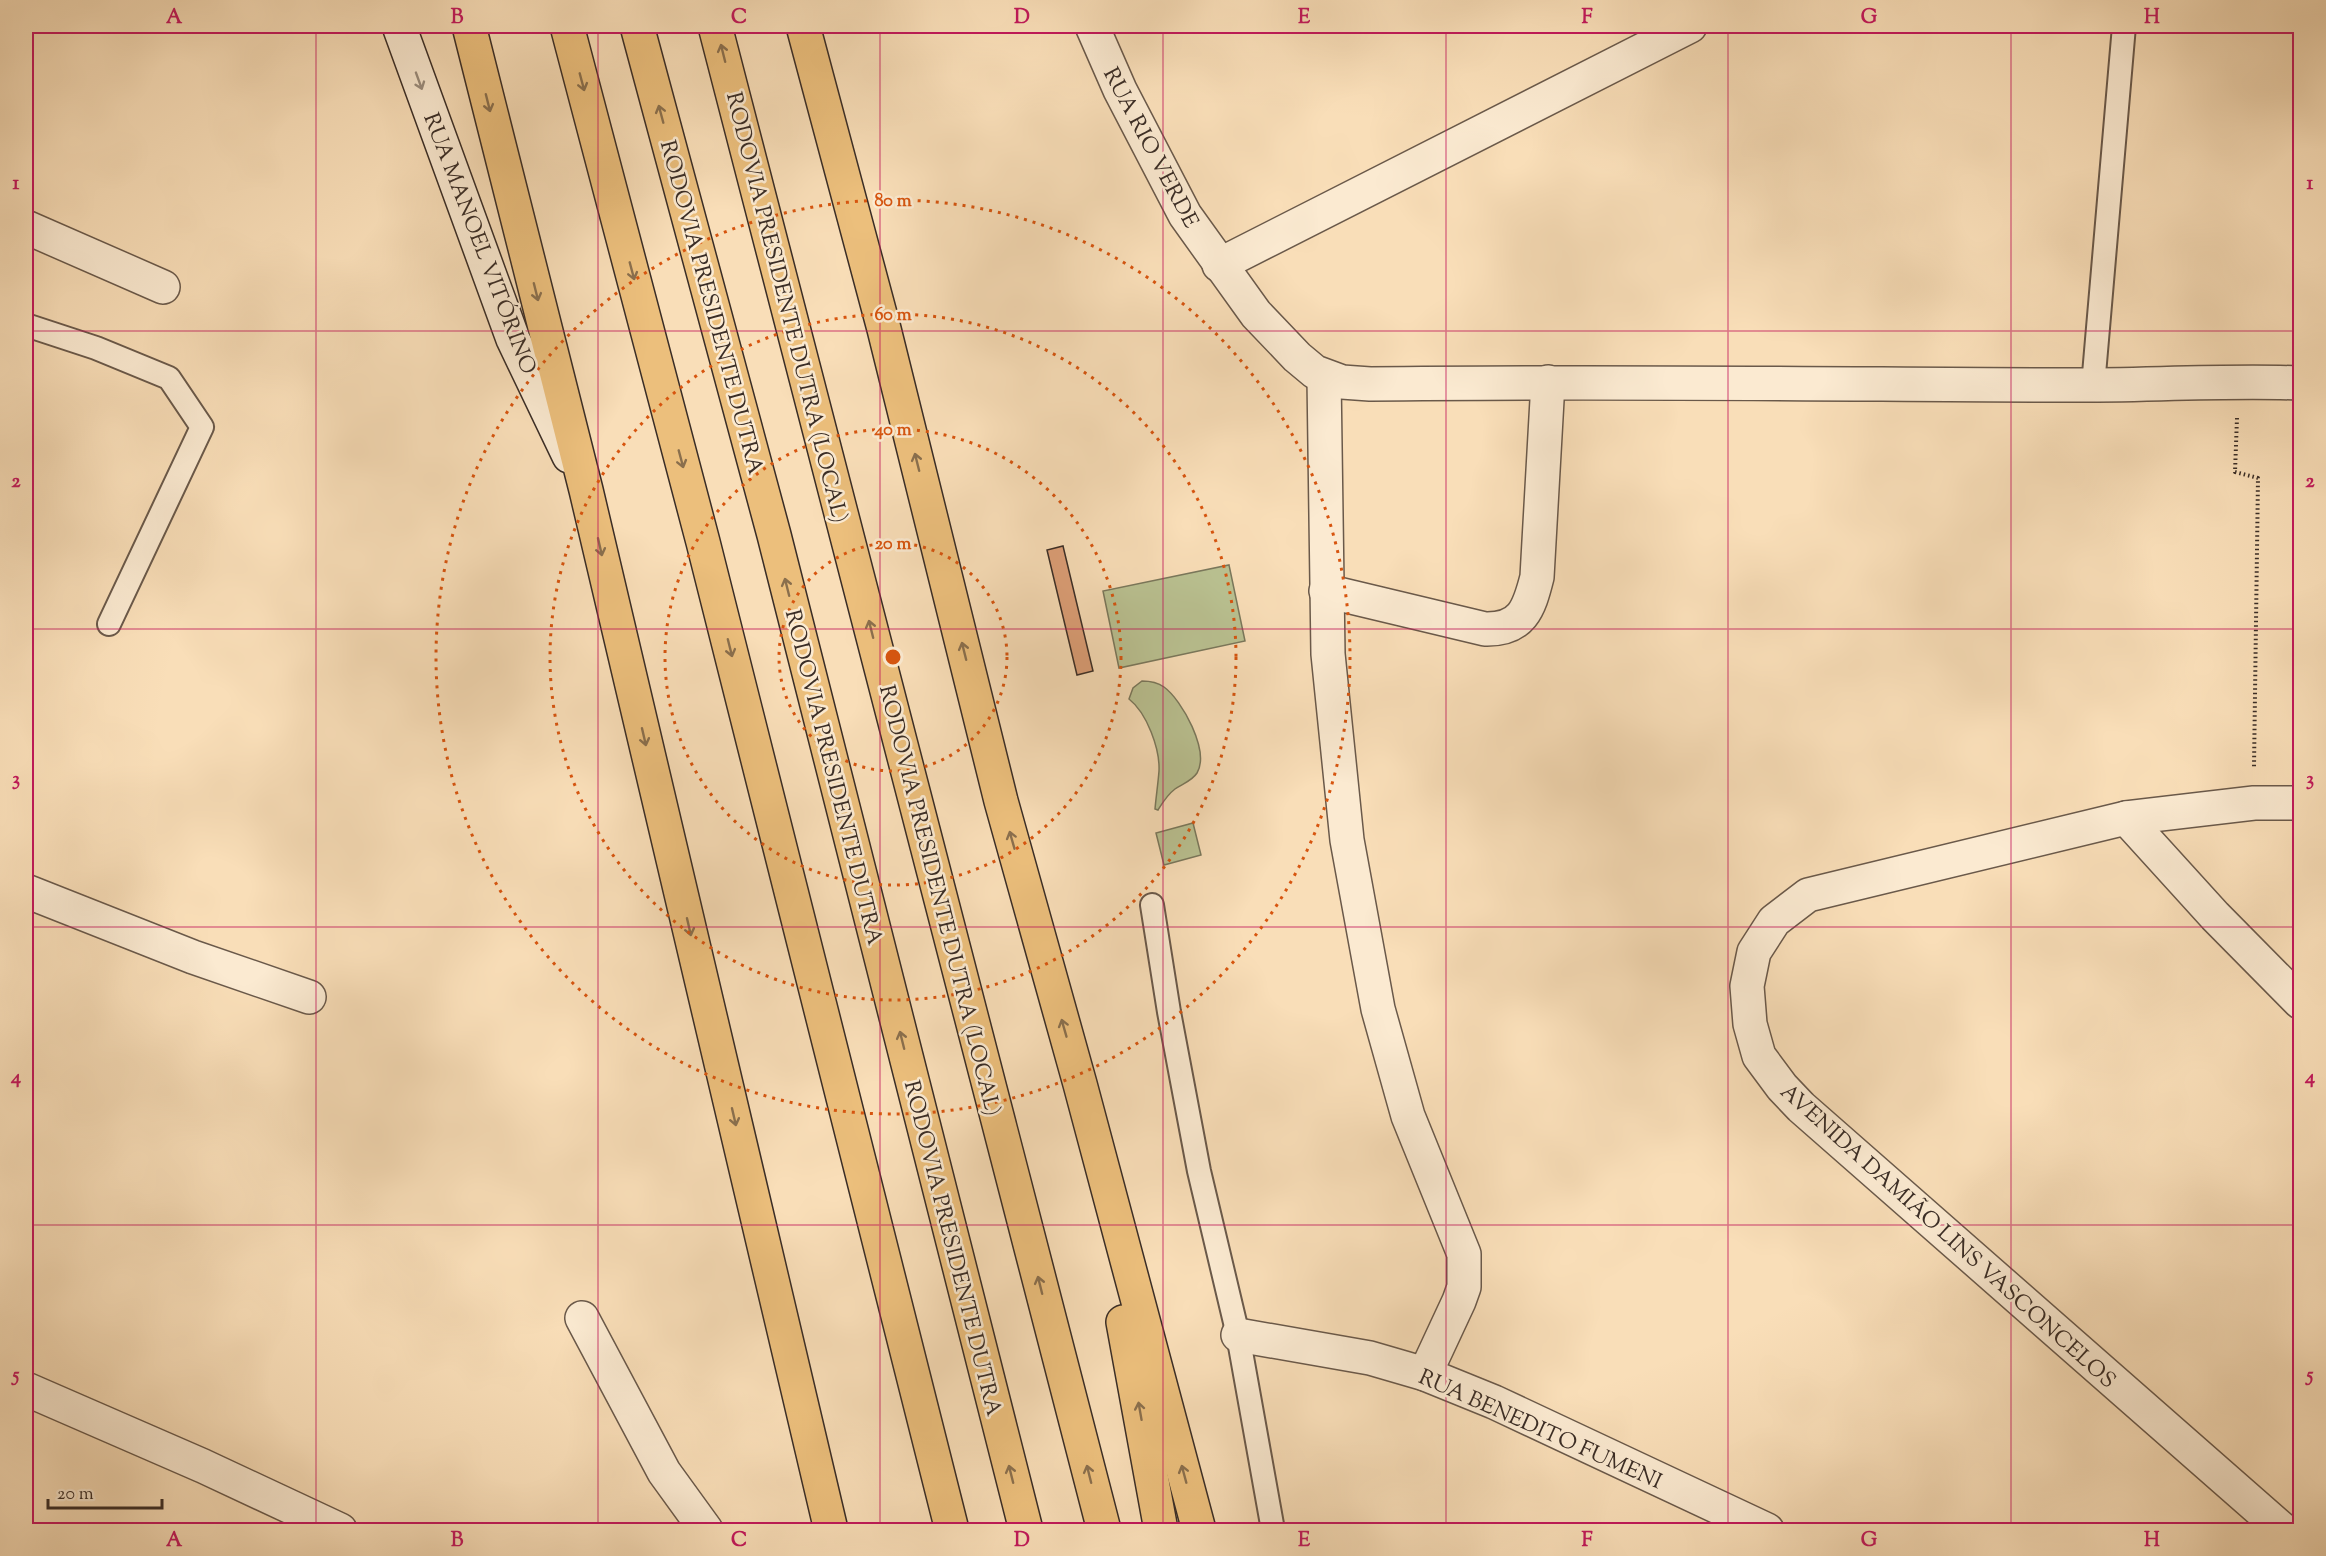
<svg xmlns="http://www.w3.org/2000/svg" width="2326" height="1556" viewBox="0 0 2326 1556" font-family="'Sorts Mill Goudy',serif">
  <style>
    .green { fill: #bac292; stroke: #7a785c; stroke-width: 1.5 }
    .building { fill: #dd9f77; stroke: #3a2d26; stroke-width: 1.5 }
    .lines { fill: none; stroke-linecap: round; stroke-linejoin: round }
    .service-casing { stroke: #6a594a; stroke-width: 26 }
    .minor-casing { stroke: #6a594a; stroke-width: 36 }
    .secondary-casing { stroke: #3a2d26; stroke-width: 36 }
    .motorway-casing { stroke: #3a2d26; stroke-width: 36 }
    .path { stroke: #3a2d26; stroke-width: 4; stroke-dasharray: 1.5 3; stroke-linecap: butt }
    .service { stroke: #fbead1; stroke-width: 22 }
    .minor { stroke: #fbead1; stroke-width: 33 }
    .secondary { stroke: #fbead1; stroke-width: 33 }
    .motorway { stroke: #ecbf7c; stroke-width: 33 }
    .oneway { stroke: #8a6f4d }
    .oneway2 { stroke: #9a8c7c }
    .grid { fill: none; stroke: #c2185b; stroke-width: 1.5; stroke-opacity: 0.55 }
    .ring { fill: none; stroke: #d7550f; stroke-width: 3; stroke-dasharray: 3 6 }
    .labels { text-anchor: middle; stroke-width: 5; stroke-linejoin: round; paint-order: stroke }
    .street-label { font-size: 22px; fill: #3a2d26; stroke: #fbead1 }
    .centre { fill: #d7550f; stroke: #fbead1; stroke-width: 3 }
    .ring-label { font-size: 18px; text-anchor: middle; font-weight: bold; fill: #d7550f; stroke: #fbead1; stroke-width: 5; stroke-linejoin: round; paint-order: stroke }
    .neatline { fill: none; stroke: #c2185b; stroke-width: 2 }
    .grid-label { font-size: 20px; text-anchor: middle; font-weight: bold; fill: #c2185b }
  </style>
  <rect width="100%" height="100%" fill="#f9deb8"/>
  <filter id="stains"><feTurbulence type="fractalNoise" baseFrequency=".00333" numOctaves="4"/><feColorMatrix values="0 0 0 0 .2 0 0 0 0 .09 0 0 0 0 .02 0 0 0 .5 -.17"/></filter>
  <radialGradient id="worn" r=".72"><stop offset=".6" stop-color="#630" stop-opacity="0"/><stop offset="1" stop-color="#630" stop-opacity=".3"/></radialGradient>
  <g class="green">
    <polygon points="1229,565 1245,641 1119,668 1103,591"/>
    <path d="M1142,681C1150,681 1157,682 1164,687C1182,700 1210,751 1197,773C1192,781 1182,784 1175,789C1167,795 1163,802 1158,810L1155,809C1156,797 1158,784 1159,771C1160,749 1147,713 1129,699L1133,688Z"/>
    <polygon points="1193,823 1201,855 1164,865 1156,833"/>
  </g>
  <polygon class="building" points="1063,546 1093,671 1077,675 1047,550"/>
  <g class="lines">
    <g class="service-casing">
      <g id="service">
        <polyline points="26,325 96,348 169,378 202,427 109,624"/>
        <polyline points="2093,386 2124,26"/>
        <polyline points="1152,905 1169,1012 1199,1171 1238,1335 1273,1530"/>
      </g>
    </g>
    <g class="minor-casing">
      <g id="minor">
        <path d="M1092,26L1120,90L1185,215L1256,314L1297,357L1315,372L1342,382L1370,384C1597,381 1825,384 2053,385C2135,386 2218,380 2300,383"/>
        <polyline points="26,227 163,287"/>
        <polyline points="1219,265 1690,26"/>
        <polyline points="1324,377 1328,654 1347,840 1378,1009 1408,1116 1464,1254 1464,1287 1459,1301 1425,1374"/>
        <path d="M1326,591L1485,629C1522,630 1529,609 1537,577L1548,382"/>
        <polyline points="2126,818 2215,916 2300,1002"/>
        <polyline points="26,891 193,957 309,997"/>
        <polyline points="582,1318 664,1472 706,1530"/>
        <polyline points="1238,1335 1370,1358 1425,1374 1494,1402 1767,1530"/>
        <polyline points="26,1389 203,1466 340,1530"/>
        <polyline points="2283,1530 1801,1107 1782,1087 1759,1056 1750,1024 1747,986 1754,952 1774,921 1808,895 2126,818 2254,803 2300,803"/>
      </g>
    </g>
    <g class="secondary-casing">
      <polyline id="secondary" points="399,26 513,339 569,456"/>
    </g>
    <g class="motorway-casing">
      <g id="motorway">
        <polyline points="469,26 586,490 831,1530"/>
        <polyline points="567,26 703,542 952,1530"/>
        <polyline points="637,26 774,535 1026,1530"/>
        <polyline points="715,26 1104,1530"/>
        <polyline points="803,26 884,329 1001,801 1080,1084 1199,1530"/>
        <polyline points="1123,1322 1161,1530"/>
      </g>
    </g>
    <polyline class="path" points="2237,418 2235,472 2258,478 2254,767"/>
    <use href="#service" class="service"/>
    <use href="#minor" class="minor"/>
    <use href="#secondary" class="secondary"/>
    <use href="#motorway" class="motorway"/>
  </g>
  <defs><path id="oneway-shaft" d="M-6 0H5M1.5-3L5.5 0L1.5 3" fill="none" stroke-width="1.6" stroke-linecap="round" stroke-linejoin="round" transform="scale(1.5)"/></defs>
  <g class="oneway">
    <use href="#oneway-shaft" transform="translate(723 53) rotate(-104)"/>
    <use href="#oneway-shaft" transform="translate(582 82) rotate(75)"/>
    <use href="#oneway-shaft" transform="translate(488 103) rotate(76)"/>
    <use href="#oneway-shaft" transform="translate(661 114) rotate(-105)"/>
    <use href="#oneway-shaft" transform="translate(632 271) rotate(75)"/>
    <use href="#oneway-shaft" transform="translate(536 292) rotate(76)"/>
    <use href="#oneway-shaft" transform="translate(681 459) rotate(75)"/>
    <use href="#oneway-shaft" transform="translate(917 462) rotate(-104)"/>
    <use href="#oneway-shaft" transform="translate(600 547) rotate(77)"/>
    <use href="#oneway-shaft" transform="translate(787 587) rotate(-104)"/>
    <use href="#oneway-shaft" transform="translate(871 629) rotate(-104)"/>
    <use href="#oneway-shaft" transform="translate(730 648) rotate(76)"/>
    <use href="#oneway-shaft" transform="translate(964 651) rotate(-104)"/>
    <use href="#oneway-shaft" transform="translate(644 737) rotate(77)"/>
    <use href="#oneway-shaft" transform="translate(1012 840) rotate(-106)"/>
    <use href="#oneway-shaft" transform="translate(689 927) rotate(77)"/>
    <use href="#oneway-shaft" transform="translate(1064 1028) rotate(-106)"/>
    <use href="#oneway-shaft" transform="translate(902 1040) rotate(-104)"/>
    <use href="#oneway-shaft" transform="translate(734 1117) rotate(77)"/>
    <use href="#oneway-shaft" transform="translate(1040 1285) rotate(-104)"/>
    <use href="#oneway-shaft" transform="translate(1140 1411) rotate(-100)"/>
    <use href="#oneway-shaft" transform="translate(1011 1474) rotate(-104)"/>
    <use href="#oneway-shaft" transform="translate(1089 1474) rotate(-104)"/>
    <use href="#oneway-shaft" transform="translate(1184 1474) rotate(-105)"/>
  </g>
  <use class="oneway2" href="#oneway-shaft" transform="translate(419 81) rotate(70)"/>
  <path class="grid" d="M316,26V1530M598,26V1530M880,26V1530M1163,26V1530M1446,26V1530M1728,26V1530M2011,26V1530M26,331H2300M26,629H2300M26,927H2300M26,1225H2300"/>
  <g class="ring">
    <circle cx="893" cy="657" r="114"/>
    <circle cx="893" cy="657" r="228"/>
    <circle cx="893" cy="657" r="343"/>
    <circle cx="893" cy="657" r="457"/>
  </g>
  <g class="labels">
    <g class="street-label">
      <text transform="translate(1152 147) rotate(62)" y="8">RUA RIO VERDE</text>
      <text transform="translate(481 243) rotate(69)" y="8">RUA MANOEL VITÓRINO</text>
      <text transform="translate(713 307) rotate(75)" y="8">RODOVIA PRESIDENTE DUTRA</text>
      <text transform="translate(788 307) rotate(76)" y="8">RODOVIA PRESIDENTE DUTRA (LOCAL)</text>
      <text transform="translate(835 777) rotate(76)" y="8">RODOVIA PRESIDENTE DUTRA</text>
      <text transform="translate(941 900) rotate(76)" y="8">RODOVIA PRESIDENTE DUTRA (LOCAL)</text>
      <text transform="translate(1949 1235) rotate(42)" y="8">AVENIDA DAMIÃO LINS VASCONCELOS</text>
      <text transform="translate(954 1248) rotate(76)" y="8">RODOVIA PRESIDENTE DUTRA</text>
      <text transform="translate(1541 1428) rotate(24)" y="8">RUA BENEDITO FUMENI</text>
    </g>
  </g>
  <circle cx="893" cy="657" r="9" class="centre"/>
  <g class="ring-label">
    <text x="893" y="206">80 m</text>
    <text x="893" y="320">60 m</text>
    <text x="893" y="435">40 m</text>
    <text x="893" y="549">20 m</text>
  </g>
  <rect width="2326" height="1556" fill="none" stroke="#f9deb8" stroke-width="66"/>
  <path d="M48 1499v9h114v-9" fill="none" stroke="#3a2d26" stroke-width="3"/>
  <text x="57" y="1499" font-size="18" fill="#3a2d26" stroke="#fbead1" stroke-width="4.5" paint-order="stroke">20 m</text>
  <rect x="33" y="33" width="2260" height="1490" class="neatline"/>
  <g class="grid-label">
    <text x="174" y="23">A</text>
    <text x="457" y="23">B</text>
    <text x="739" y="23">C</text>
    <text x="1022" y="23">D</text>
    <text x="1304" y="23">E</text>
    <text x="1587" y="23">F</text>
    <text x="1869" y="23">G</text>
    <text x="2152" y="23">H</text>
    <text x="16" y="189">1</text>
    <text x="2310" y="189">1</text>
    <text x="16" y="487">2</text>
    <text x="2310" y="487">2</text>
    <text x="16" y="785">3</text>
    <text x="2310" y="785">3</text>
    <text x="16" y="1083">4</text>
    <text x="2310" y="1083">4</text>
    <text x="16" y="1381">5</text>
    <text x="2310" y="1381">5</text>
    <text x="174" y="1546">A</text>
    <text x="457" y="1546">B</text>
    <text x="739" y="1546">C</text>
    <text x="1022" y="1546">D</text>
    <text x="1304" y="1546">E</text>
    <text x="1587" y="1546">F</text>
    <text x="1869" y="1546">G</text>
    <text x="2152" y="1546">H</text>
  </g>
  <rect width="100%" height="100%" filter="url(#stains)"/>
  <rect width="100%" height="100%" fill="url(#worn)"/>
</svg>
